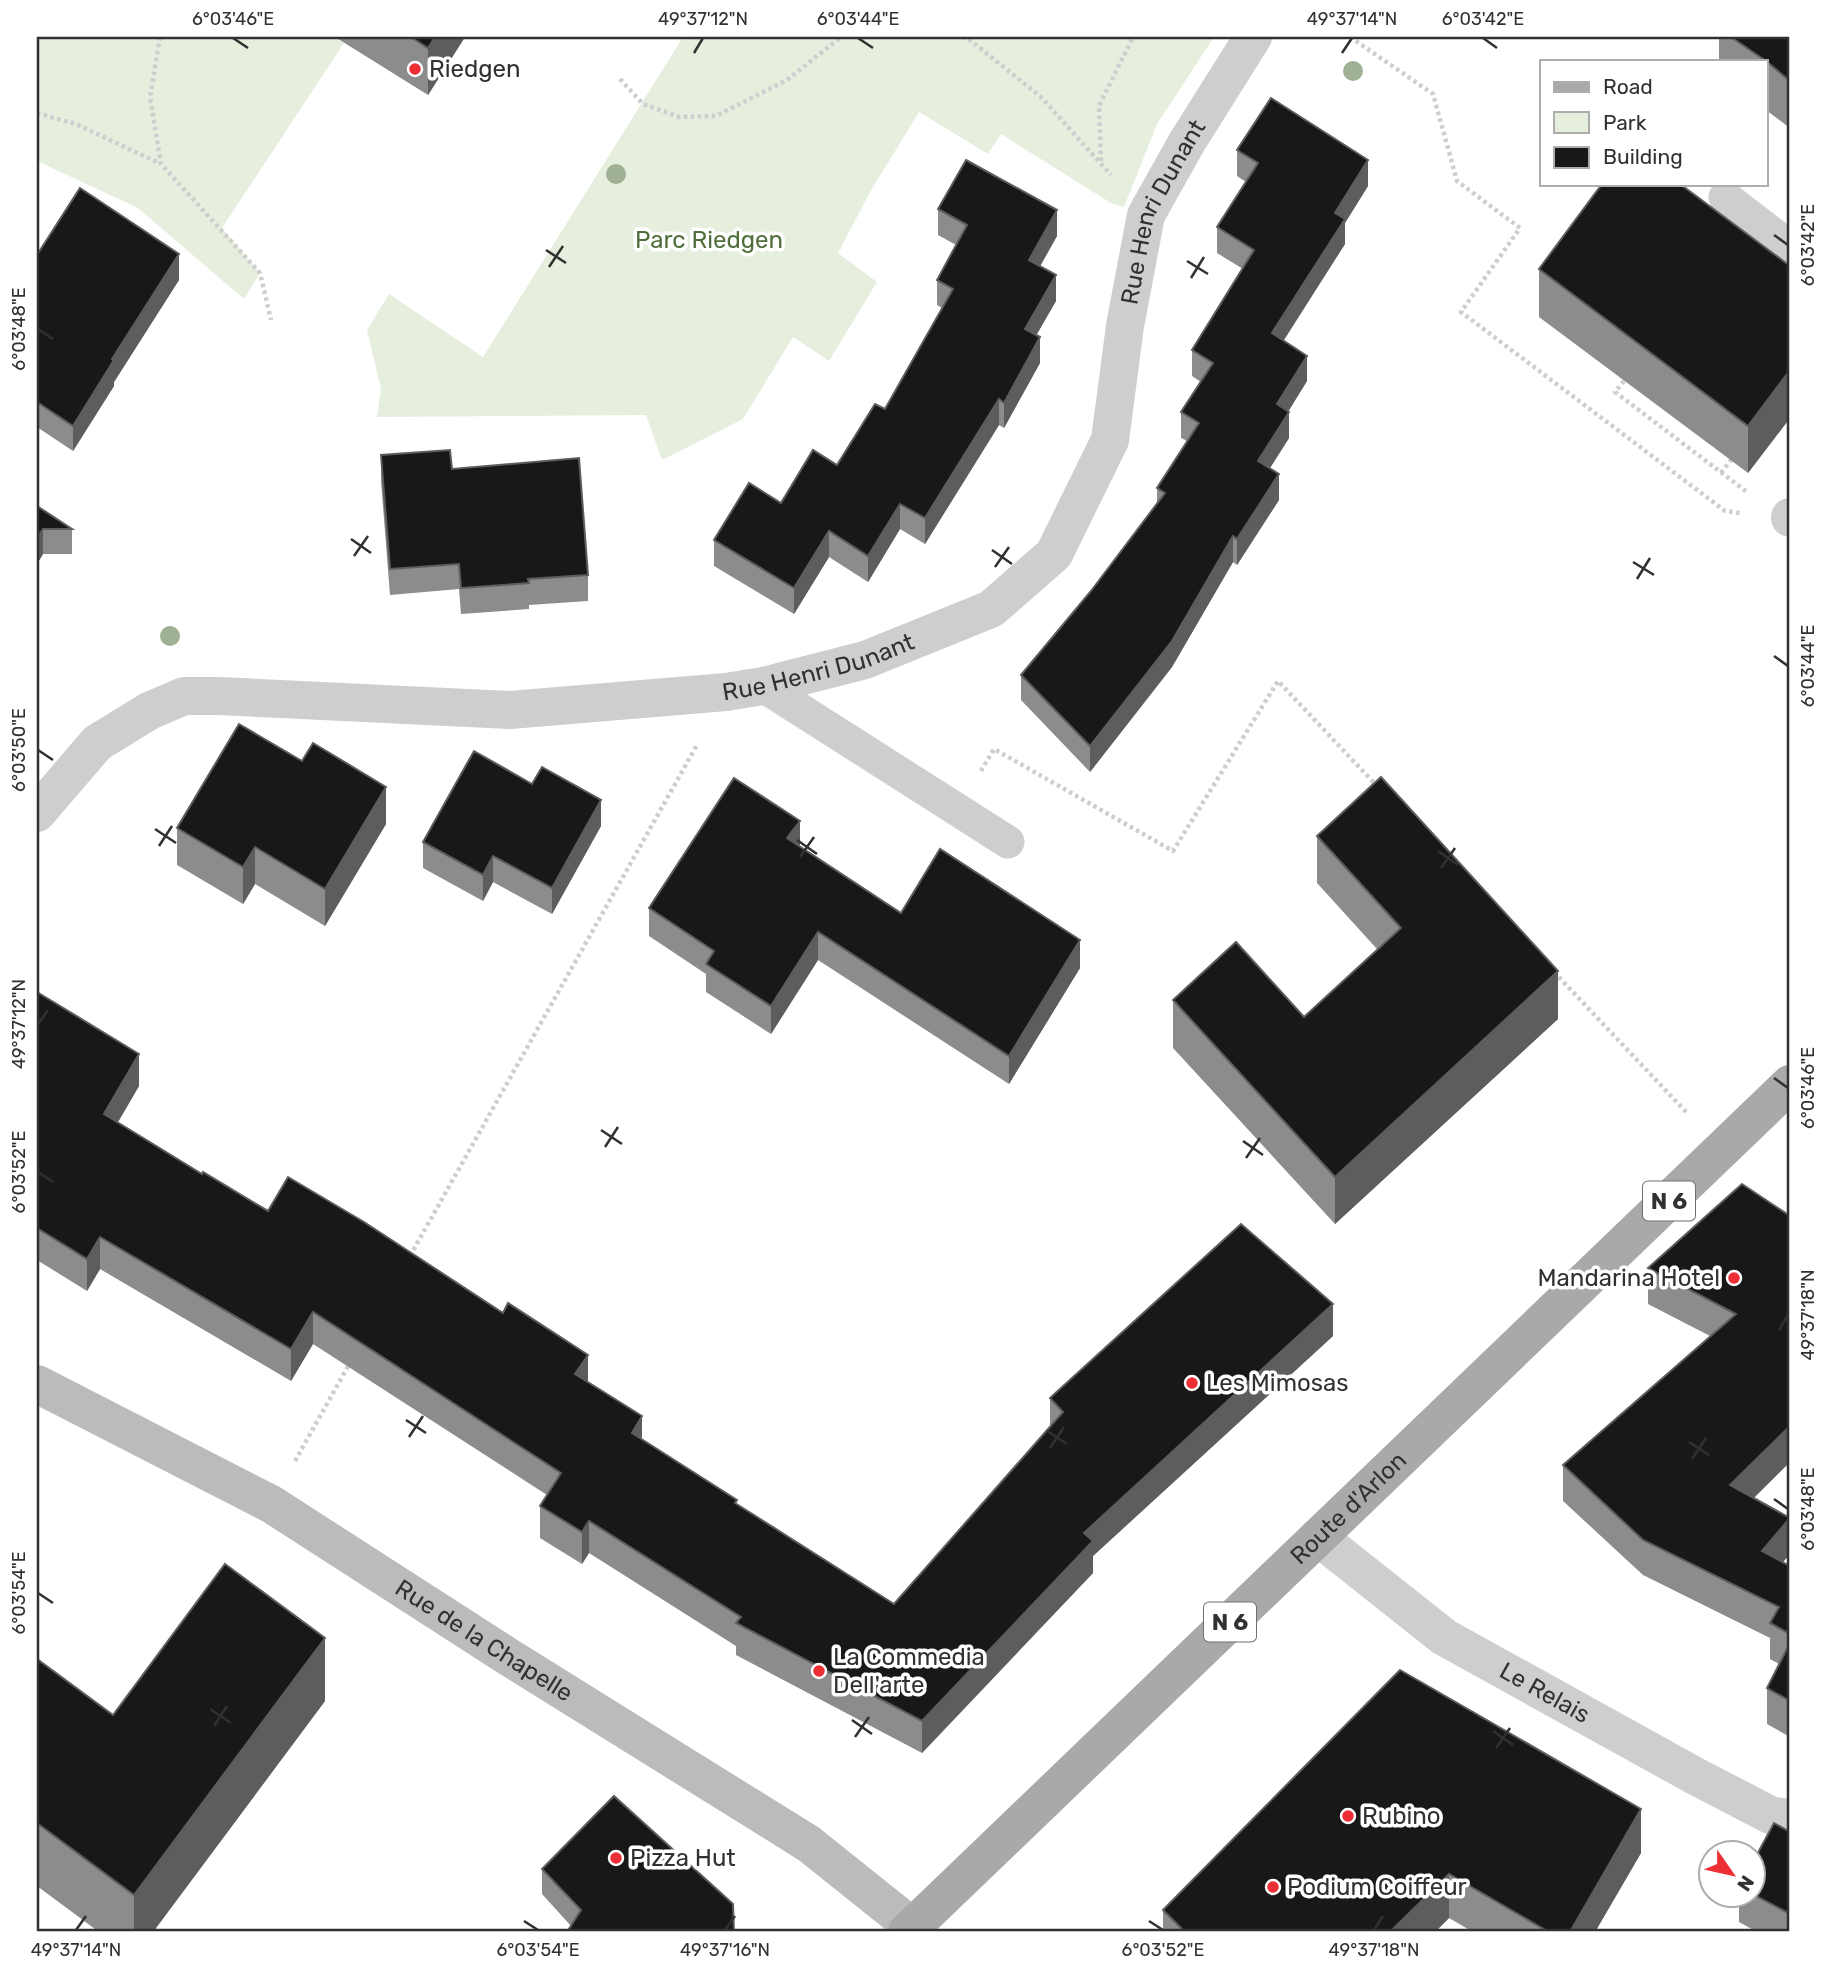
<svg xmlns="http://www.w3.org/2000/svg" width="1827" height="1969" viewBox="0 0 1827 1969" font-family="Rubik,sans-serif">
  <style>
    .green { fill: #e6eede }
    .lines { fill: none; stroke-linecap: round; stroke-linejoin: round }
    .path { stroke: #cecece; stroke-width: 4.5; stroke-dasharray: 3.5 3.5; stroke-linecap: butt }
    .lane { stroke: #cecece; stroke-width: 33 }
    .street { stroke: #cecece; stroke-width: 38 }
    .secondary { stroke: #bbb; stroke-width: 38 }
    .primary { stroke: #a9a9a9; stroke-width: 38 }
    .tree { fill: #9fb094 }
    .wall { fill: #8c8c8c }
    .shaded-wall { fill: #5d5d5d }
    .building { fill: #181818; stroke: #5d5d5d; stroke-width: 2 }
    .ticks { fill: none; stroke: #313131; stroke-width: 2.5 }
    .poi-dot { fill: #eb2f35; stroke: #fff; stroke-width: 2.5 }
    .labels { text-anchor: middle; stroke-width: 7; stroke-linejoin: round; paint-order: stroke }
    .shield { fill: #fff; stroke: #6f6f6f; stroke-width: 2 }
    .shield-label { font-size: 23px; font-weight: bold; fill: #313131 }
    .poi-label { font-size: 24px; fill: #313131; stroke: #fff; text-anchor: start }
    .street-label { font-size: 24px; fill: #313131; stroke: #fff }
    .park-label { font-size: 24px; fill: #516f3c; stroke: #fff }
    .neatline { fill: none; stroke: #313131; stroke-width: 2.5 }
    .ticks-label { font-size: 18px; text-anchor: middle; fill: #313131 }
  </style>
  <rect width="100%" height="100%" fill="#fff"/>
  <g class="green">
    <polygon points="37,37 334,37 344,43 222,228 260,273 244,299 138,208 37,161"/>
    <polygon points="683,37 1214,37 1157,124 1124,207 1111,203 1001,134 988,154 919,112 870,192 838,253 877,282 829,361 793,337 743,419 662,460 646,415 377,417 381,389 367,330 389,294 483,357"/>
  </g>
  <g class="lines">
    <g class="path">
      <polyline points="160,37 150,97 161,164 260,273 271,320"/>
      <polyline points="962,37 970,40 1041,97 1111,175"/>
      <polyline points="1350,37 1433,94 1457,181 1520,228 1461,312 1725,511 1740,513"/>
      <polyline points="620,79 643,104 679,117 716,116 787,80 841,37"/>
      <polyline points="37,113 76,124 161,164"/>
      <polyline points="1101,161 1099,106 1133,37"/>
      <polyline points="1624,381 1615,392 1747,492"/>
      <polyline points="1721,473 1731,460"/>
      <polyline points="981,771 994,749 1173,851 1278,681 1377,786"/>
      <polyline points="1554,972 1688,1114"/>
      <polyline points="410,1256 697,745"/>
      <polyline points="295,1461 351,1361"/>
    </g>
    <g class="lane">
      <polyline points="1725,197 1790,247"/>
      <polyline points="763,686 1008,842"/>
    </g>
    <g class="street">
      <polyline points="1790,517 1790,518"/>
      <path id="s1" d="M37,813L97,743L149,711L184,696H219L510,710L726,692L763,686L865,660L991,609L1054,554L1110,440L1125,326L1146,215L1187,142L1253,37"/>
      <path id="s2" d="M1318,1537L1444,1637L1697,1777L1772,1816L1790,1818"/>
    </g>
    <path class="secondary" id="s3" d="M37,1384L271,1504L507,1656L809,1844L919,1932"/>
    <path class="primary" id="s4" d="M907,1932L1790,1084"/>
  </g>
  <g class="tree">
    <circle cx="1353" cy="71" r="10"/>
    <circle cx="616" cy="174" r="10"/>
    <circle cx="170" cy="636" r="10"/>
  </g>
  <g class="wall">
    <polygon points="335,37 465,37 428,95"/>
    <polygon points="1719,37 1790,37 1790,128 1766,110 1766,61 1719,61"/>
    <polygon points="1237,150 1368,186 1345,223 1345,244 1283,340 1307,381 1288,411 1289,438 1270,468 1279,500 1237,565 1233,562 1172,667 1090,772 1021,700 1021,675 1091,591 1157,503 1157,488 1187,441 1181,438 1181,412 1201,382 1192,376 1192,350 1243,269 1217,253 1217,227 1246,182 1237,176"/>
    <polygon points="938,209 1057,236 1040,266 1056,301 1036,335 1040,363 1004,428 999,425 925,544 900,529 868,582 829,557 794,614 714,566 714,540 781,503 837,465 885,409 942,308 937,305 937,280 956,245 938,235"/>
    <polygon points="37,255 179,280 114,382 114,386 73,451 37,427"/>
    <polygon points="1790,266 1790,418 1748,473 1539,317 1539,269"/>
    <polygon points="381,455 452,469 588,575 588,601 529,605 529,609 461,614 459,589 390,595 381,481"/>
    <polygon points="37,506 72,529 72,554 43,554 37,564"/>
    <polygon points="386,824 325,926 255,884 243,904 177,865 177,828"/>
    <polygon points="601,826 552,914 493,882 483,901 423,868 423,842"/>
    <polygon points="1317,836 1558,1019 1335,1224 1173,1048 1173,1000 1304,1017 1377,949 1317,883"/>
    <polygon points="800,846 901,913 1080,968 1009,1084 818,960 771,1034 706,992 706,974 649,936 649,908"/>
    <polygon points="37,992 139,1086 118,1122 202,1174 588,1382 642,1440 737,1505 894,1604 1050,1427 1050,1398 1333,1336 1093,1556 1093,1573 922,1753 736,1655 736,1646 589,1553 582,1564 540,1538 540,1506 547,1495 313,1344 291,1381 100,1269 87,1291 37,1260"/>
    <polygon points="1790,1216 1790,1462 1754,1498 1790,1554 1783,1562 1790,1566 1790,1737 1767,1724 1767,1688 1779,1664 1770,1659 1770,1638 1643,1575 1563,1501 1563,1465 1710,1336 1648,1304 1648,1268"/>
    <polygon points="37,1659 113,1715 325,1701 153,1932 99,1932 37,1886"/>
    <polygon points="1400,1670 1641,1853 1595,1932 1473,1932 1449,1918 1435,1932 1163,1932 1163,1910"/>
    <polygon points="1790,1832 1790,1932 1757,1932 1739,1922 1739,1895 1754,1895"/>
    <polygon points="542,1869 734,1932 571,1926 542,1894"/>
  </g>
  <g class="shaded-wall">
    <polygon points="435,37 465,37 428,95 428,48"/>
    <polygon points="1368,160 1368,186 1345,223 1345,244 1272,359 1272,333 1335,213"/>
    <polygon points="1057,210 1057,236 1029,286 1029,260"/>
    <polygon points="179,254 179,280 114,382 114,386 73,451 73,426 112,359"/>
    <polygon points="1056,275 1056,301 1025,355 1025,329"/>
    <polygon points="1040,337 1040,363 1004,428 1004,403"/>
    <polygon points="1307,356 1307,381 1277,430 1277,404"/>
    <polygon points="1790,370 1790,418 1748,473 1748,426"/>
    <polygon points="999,399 999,425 925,544 925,518"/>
    <polygon points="1289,412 1289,438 1258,487 1258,461"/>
    <polygon points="1279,474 1279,500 1237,565 1237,539"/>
    <polygon points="900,504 900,529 868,582 868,556"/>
    <polygon points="43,529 43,554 37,564 37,538"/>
    <polygon points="829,531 829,557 794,614 794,588"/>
    <polygon points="1233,536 1233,562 1172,667 1090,772 1090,746"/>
    <polygon points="386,787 386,824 325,926 325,889"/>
    <polygon points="601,800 601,826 552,914 552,888"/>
    <polygon points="800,821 800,850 787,838"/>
    <polygon points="255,847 255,884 243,904 243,867"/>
    <polygon points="493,856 493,882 483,901 483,875"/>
    <polygon points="818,932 818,960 771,1034 771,1006"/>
    <polygon points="1080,940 1080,968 1009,1084 1009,1056"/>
    <polygon points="1558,971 1558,1019 1335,1224 1335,1177"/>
    <polygon points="139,1054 139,1086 104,1146 104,1114"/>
    <polygon points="100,1237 100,1269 87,1291 87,1259"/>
    <polygon points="1333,1304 1333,1336 1093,1556 1093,1573 922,1753 922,1721 1084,1533"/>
    <polygon points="313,1312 313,1344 291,1381 291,1349"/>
    <polygon points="588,1355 588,1387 575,1374"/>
    <polygon points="642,1416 642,1448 632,1433"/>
    <polygon points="1790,1426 1790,1462 1730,1521 1730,1485"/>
    <polygon points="1790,1518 1790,1554 1762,1586 1762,1551"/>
    <polygon points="589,1521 589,1553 582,1564 582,1532"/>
    <polygon points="325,1638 325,1701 153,1932 134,1932 134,1895"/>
    <polygon points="1641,1809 1641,1853 1595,1932 1570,1932"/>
    <polygon points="1449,1874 1449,1918 1435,1932 1390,1932"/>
  </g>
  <g class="building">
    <polygon points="411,37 435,37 428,48"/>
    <polygon points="1731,37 1790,37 1790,81 1766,61"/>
    <polygon points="1271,98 1368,160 1335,213 1345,219 1272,333 1307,356 1277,404 1289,412 1258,461 1279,474 1237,539 1233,536 1172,641 1090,746 1021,675 1091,591 1165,493 1157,488 1199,423 1181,412 1213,363 1192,350 1254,250 1217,227 1258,163 1237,150"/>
    <polygon points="966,160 1057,210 1029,260 1056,275 1025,329 1040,337 1004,403 999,399 925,518 900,504 868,556 829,531 794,588 714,540 749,483 781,503 813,450 837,465 875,404 885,409 953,289 937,280 967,225 938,209"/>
    <polygon points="1602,184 1680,184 1790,266 1790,370 1748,426 1539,269"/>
    <polygon points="80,188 179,254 112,359 114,360 73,426 37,402 37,255"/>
    <polygon points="450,450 452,469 579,458 588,575 528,579 529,583 461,588 459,564 390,569 381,455"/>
    <polygon points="37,506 72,529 43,529 37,538"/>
    <polygon points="239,724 302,761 313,743 386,787 325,889 255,847 243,867 177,828"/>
    <polygon points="474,751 532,784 542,767 601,800 552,888 493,856 483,875 423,842"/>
    <polygon points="1381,777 1558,971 1335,1177 1173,1000 1236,942 1304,1017 1401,928 1317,836"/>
    <polygon points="734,778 800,821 787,838 901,913 940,849 1080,940 1009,1056 818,932 771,1006 706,964 714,951 649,908"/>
    <polygon points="37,992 139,1054 104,1114 202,1174 203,1172 268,1211 288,1177 364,1222 503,1313 508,1303 588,1355 575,1374 642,1416 632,1433 737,1500 735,1503 894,1604 1063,1412 1050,1398 1241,1224 1333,1304 1084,1533 1093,1541 922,1721 736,1623 741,1617 589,1521 582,1532 540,1506 561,1473 313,1312 291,1349 100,1237 87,1259 37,1228"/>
    <polygon points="1742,1184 1790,1216 1790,1426 1730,1485 1790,1518 1762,1551 1790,1566 1790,1634 1770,1623 1779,1607 1643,1540 1563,1465 1736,1314 1648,1268"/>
    <polygon points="225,1564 325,1638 134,1895 37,1823 37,1659 113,1715"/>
    <polygon points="1790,1643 1790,1701 1767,1688"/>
    <polygon points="1400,1670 1641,1809 1570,1932 1549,1932 1449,1874 1390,1932 1185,1932 1163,1910"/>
    <polygon points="614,1796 733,1904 734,1932 567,1932 581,1910 542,1869"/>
    <polygon points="1774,1823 1790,1832 1790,1914 1754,1895 1754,1860"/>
  </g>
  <path class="ticks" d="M233,38L248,48M858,38L873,48M1483,38L1497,48M694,53L703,38M1342,53L1352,38M1774,235L1788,245M546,250L566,263M1187,261L1208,274M549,267L563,246M1191,278L1204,257M38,329L53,339M351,539L371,553M992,550L1012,564M354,556L368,536M1633,562L1654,575M995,567L1009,547M1637,579L1650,558M1774,656L1788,666M38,750L53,760M155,829L176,843M797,840L817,854M159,846L172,826M1438,851L1458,865M800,857L814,837M1441,868L1455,848M38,1024L48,1010M1774,1078L1788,1088M601,1130L622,1144M1243,1141L1263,1155M605,1147L618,1127M1246,1158L1260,1138M38,1172L53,1182M1779,1330L1788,1315M406,1420L426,1433M1047,1431L1067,1444M409,1437L423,1416M1689,1442L1709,1455M1050,1448L1064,1427M1692,1459L1706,1438M1774,1499L1788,1509M38,1593L53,1603M210,1709L231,1723M852,1720L872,1734M214,1726L227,1706M1493,1731L1513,1745M855,1737L869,1717M1496,1748L1510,1728M524,1921L538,1930M1149,1921L1163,1930M76,1930L86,1916M725,1930L735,1916M1374,1930L1383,1916"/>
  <g class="poi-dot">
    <circle cx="415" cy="69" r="7"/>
    <circle cx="1734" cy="1278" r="7"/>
    <circle cx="1192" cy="1383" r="7"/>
    <circle cx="819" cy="1671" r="7"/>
    <circle cx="1348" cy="1816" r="7"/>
    <circle cx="616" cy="1858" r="7"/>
    <circle cx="1273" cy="1887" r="7"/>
  </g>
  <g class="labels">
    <g class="shield">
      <rect x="1643" y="1181.5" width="52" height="39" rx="5"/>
      <rect x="1204" y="1602.5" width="52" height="39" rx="5"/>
    </g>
    <g class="shield-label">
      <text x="1669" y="1209">N 6</text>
      <text x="1230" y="1630">N 6</text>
    </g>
    <g class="poi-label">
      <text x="429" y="77">Riedgen</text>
      <text x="1720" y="1286" text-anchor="end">Mandarina Hotel</text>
      <text x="1206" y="1391">Les Mimosas</text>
      <text x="833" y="1665">La Commedia<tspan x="833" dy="28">Dell'arte</tspan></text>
      <text x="1362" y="1824">Rubino</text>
      <text x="630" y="1866">Pizza Hut</text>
      <text x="1287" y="1895">Podium Coiffeur</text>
    </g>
    <g class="street-label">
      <text dy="8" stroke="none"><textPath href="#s1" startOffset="1460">Rue Henri Dunant</textPath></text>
      <text dy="8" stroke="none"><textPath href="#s1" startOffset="830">Rue Henri Dunant</textPath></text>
      <text dy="8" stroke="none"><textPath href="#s4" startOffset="612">Route d'Arlon</textPath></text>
      <text dy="8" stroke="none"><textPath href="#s3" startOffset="516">Rue de la Chapelle</textPath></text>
      <text dy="8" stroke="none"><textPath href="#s2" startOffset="276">Le Relais</textPath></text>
    </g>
    <g class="park-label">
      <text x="709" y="248">Parc Riedgen</text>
    </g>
  </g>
  <rect width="1827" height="1969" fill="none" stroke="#ffffff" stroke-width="77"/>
  <rect x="1540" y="60" width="228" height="126" fill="#ffffff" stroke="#adadad" stroke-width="2"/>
  <rect x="1554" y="82" width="35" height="10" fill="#a9a9a9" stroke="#adadad" stroke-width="2"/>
  <text x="1603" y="94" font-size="21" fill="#313131">Road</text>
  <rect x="1554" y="112" width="35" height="21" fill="#e6eede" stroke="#adadad" stroke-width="2"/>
  <text x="1603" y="130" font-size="21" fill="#313131">Park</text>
  <rect x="1554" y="147" width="35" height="21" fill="#181818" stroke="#adadad" stroke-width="2"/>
  <text x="1603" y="164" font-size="21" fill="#313131">Building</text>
  <g transform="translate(1732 1874) rotate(124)"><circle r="33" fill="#ffffff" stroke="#adadad" stroke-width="2"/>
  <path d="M0-5L12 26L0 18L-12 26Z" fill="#eb2f35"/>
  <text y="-10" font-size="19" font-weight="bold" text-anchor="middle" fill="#313131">N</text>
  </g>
  <rect x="38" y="38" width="1750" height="1892" class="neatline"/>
  <g class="ticks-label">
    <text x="233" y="25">6°03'46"E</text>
    <text x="703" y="25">49°37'12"N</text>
    <text x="858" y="25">6°03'44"E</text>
    <text x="1352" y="25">49°37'14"N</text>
    <text x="1483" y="25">6°03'42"E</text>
    <text transform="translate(1808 245) rotate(-90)" y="6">6°03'42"E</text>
    <text transform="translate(19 329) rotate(-90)" y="6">6°03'48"E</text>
    <text transform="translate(1808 666) rotate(-90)" y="6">6°03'44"E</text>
    <text transform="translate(19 750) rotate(-90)" y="6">6°03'50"E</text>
    <text transform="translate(19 1024) rotate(-90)" y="6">49°37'12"N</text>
    <text transform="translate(1808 1088) rotate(-90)" y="6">6°03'46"E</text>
    <text transform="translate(19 1172) rotate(-90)" y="6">6°03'52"E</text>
    <text transform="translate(1808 1315) rotate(-90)" y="6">49°37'18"N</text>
    <text transform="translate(1808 1509) rotate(-90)" y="6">6°03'48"E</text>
    <text transform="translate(19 1593) rotate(-90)" y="6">6°03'54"E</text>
    <text x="76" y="1956">49°37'14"N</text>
    <text x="538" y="1956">6°03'54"E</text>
    <text x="725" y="1956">49°37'16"N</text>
    <text x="1163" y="1956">6°03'52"E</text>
    <text x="1374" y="1956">49°37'18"N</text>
  </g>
</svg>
